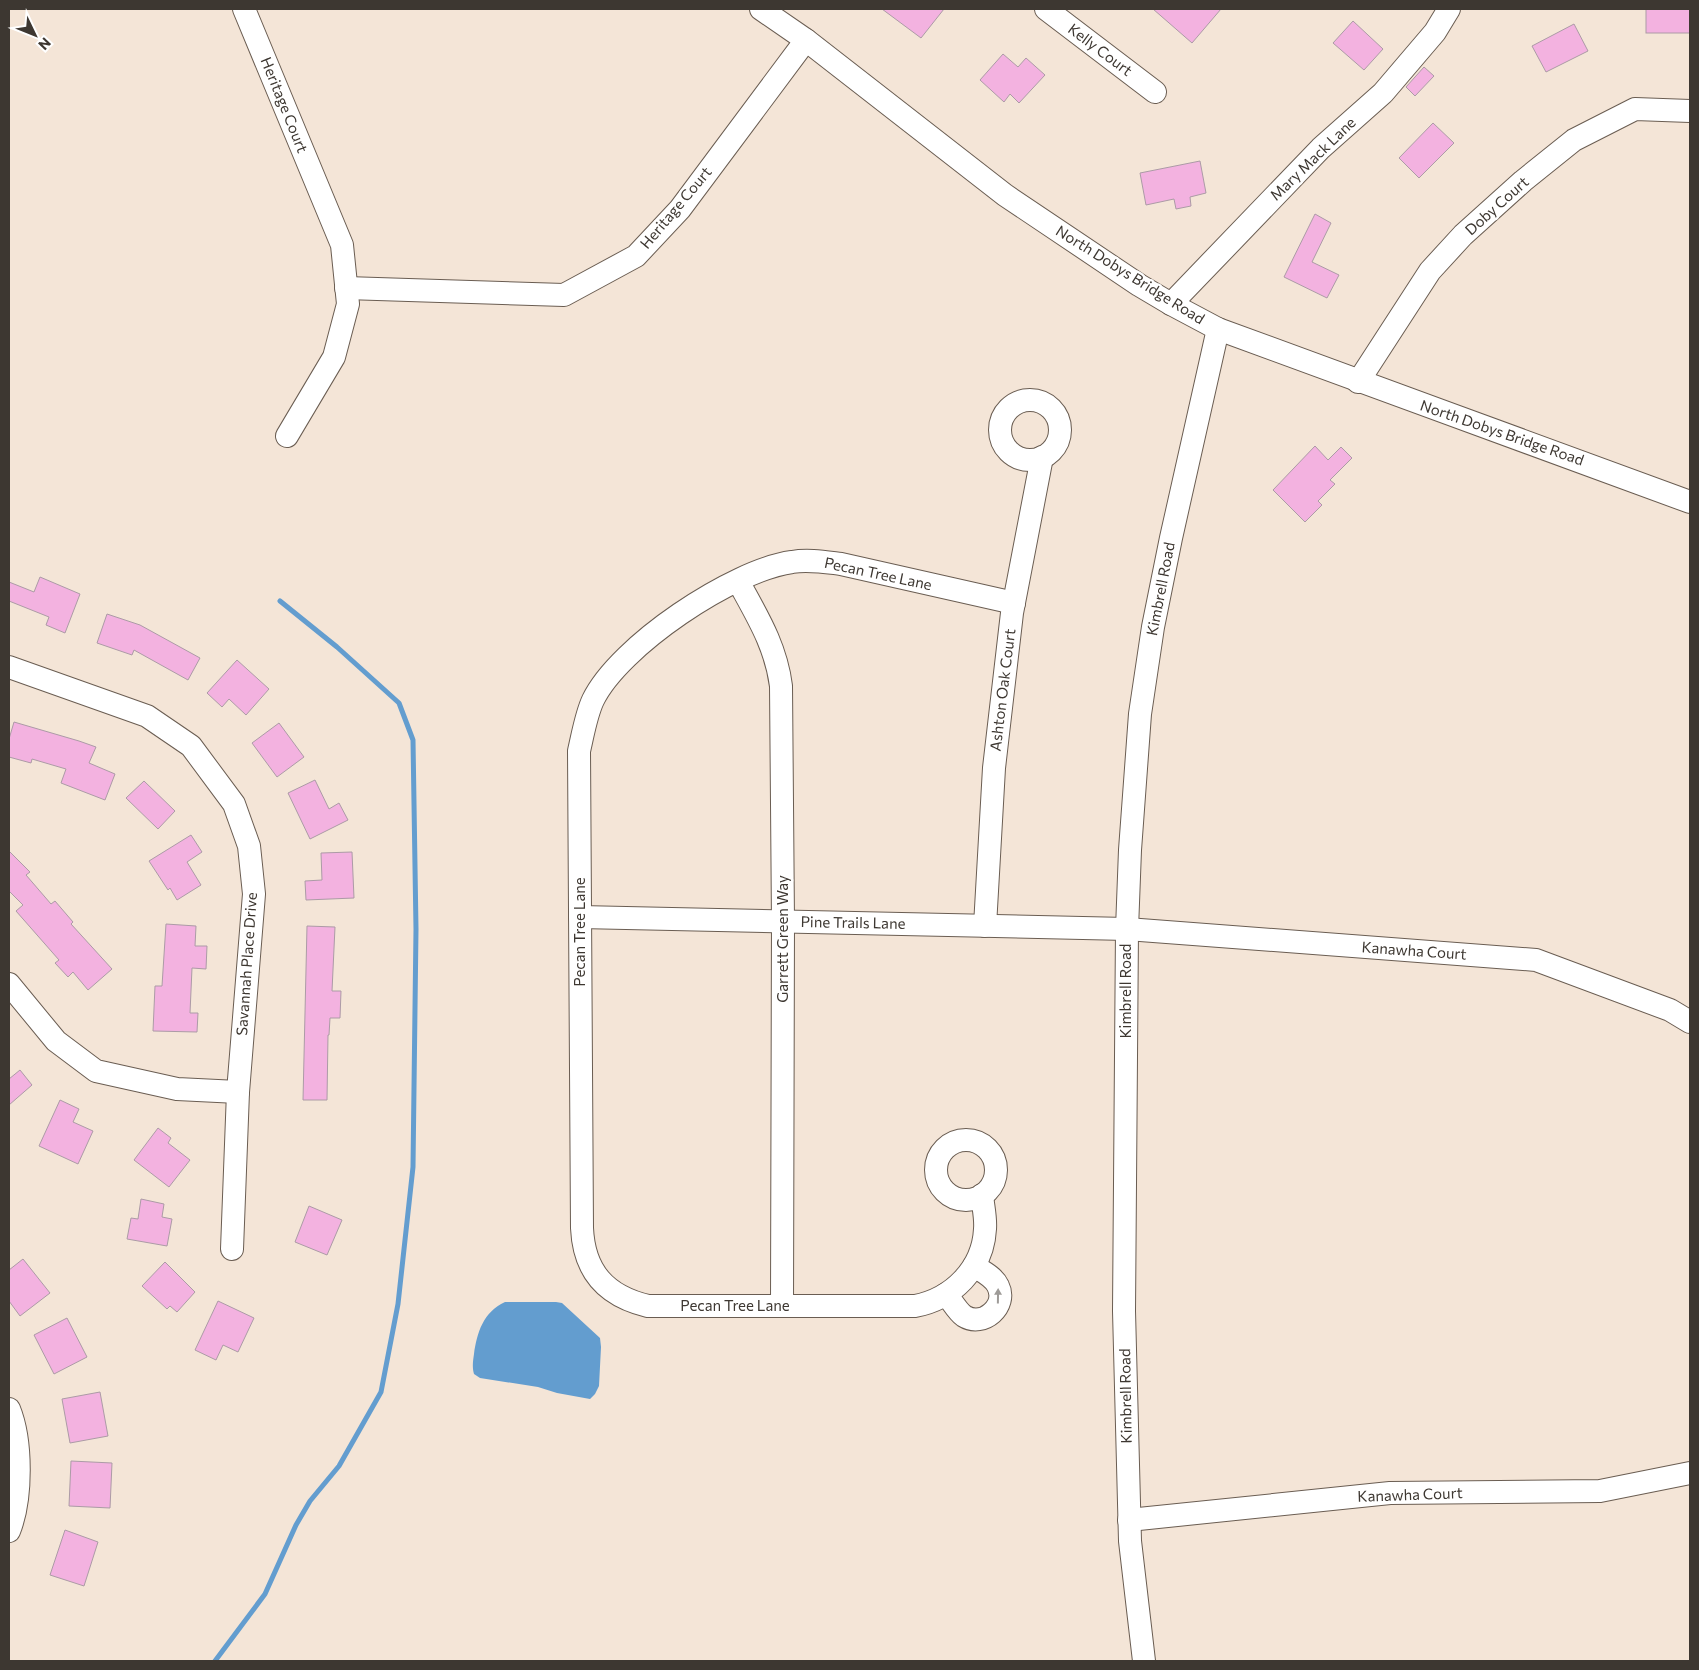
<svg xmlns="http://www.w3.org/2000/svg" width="1699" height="1670" viewBox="0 0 1699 1670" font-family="Commissioner,sans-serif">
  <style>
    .water { fill: #639dcf }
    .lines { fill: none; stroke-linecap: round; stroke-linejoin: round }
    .stream { stroke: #639dcf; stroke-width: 5 }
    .building { fill: #f3b2e0; stroke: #ac9ba6 }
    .minor-casing { stroke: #6a5d52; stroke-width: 24 }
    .minor { stroke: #fff; stroke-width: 22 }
    .oneway { fill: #9e9b98 }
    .labels { text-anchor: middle; stroke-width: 4.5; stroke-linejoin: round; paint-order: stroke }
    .street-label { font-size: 15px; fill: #3d3731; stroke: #fff }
  </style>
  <rect width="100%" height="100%" fill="#f4e5d7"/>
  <path class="water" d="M505,1302H556L562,1303L600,1338L601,1347L599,1386L595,1394L590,1399L557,1393L538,1387L480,1378L474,1374C472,1367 473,1361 474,1354C477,1333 483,1312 505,1302Z"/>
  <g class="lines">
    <polyline class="stream" points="215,1661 265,1594 296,1525 310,1501 339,1466 381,1392 398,1304 413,1167 416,929 413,740 399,703 337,647 280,601"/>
  </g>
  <g class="building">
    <polygon points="882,9 944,9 921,38"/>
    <polygon points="1153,9 1221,9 1192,43"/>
    <rect x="1646" y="9" width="44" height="24"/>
    <polygon points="1353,21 1383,49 1364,70 1333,43"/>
    <polygon points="1574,24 1588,51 1546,72 1532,46"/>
    <polygon points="1003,54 1018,67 1026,58 1045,75 1019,103 1010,94 1004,102 980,80"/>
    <polygon points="1424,67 1434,76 1415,96 1406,87"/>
    <polygon points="1433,123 1454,143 1419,178 1399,158"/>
    <polygon points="1200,161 1206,193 1190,197 1191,206 1176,209 1174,199 1146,205 1140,173"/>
    <polygon points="1315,214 1331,223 1312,262 1339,275 1327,298 1284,277"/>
    <polygon points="1315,446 1328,460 1341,447 1352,458 1330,480 1335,484 1318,501 1322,505 1305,522 1273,490"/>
    <polygon points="40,577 80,594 65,633 46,625 49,617 9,601 9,582 34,592"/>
    <polygon points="107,614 140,625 200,658 188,680 134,650 132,655 97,643"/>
    <polygon points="237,660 269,689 246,715 229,699 222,707 207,693"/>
    <polygon points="14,722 79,741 96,747 89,763 115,774 105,800 61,783 66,769 32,759 31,763 9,757 9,739"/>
    <polygon points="279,723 304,757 277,777 252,743"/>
    <polygon points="315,780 329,809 339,803 348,820 310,839 288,793"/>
    <polygon points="144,781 175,811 158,829 126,798"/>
    <polygon points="191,835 202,852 187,862 201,885 177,900 170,888 168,890 149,861"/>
    <polygon points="9,851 30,872 26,875 51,904 55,901 73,922 71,924 112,969 88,990 73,972 68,977 55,963 59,960 16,911 23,905 9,891"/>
    <polygon points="352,852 354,898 306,900 305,881 322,880 321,853"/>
    <polygon points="166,924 196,926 195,946 207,946 206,969 192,968 190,1013 198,1013 197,1032 153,1031 155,986 162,986"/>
    <polygon points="307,926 335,927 332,991 341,991 340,1018 330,1018 329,1035 328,1035 327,1100 303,1100"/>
    <polygon points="20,1070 32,1085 9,1105 9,1079"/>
    <polygon points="60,1100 79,1109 73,1122 93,1131 78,1164 39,1146"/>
    <polygon points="158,1128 171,1138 168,1143 190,1160 169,1187 134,1160"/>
    <polygon points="141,1199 164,1204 162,1217 172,1219 167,1246 127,1239 131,1218 138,1219"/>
    <polygon points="309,1206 342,1220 327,1255 295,1242"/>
    <polygon points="23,1259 50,1293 20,1316 9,1301 9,1270"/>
    <polygon points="165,1262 195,1292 177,1312 170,1306 167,1309 142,1286"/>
    <polygon points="218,1301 254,1318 238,1352 223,1345 216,1360 195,1350"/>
    <polygon points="67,1318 87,1357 54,1374 34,1335"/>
    <polygon points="100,1392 108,1436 70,1443 62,1399"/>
    <polygon points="71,1461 112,1463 110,1508 69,1506"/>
    <polygon points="65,1530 98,1542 84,1586 50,1575"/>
  </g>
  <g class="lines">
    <g class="minor-casing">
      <g id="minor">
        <polyline points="244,9 342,245 348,304 334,357 287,436"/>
        <path d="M761,9L806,40L1005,195L1139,285L1171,304L1218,329C1375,388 1533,443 1690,502"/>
        <polyline points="1046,9 1155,92"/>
        <polyline points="346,288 564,295 636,256 680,209 806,40"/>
        <polyline points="1171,304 1321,148 1383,93 1435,32 1449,9"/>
        <polyline points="1358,382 1430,271 1463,235 1523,181 1574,140 1635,109 1690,111"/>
        <circle cx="1030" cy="430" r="30"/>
        <path d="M738,581C757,616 776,646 781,686L783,921L782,1306"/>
        <polyline points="9,667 147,716 191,746 234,804 249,846 254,894 238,1092 232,1249"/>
        <polyline points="580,917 1127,929 1536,960 1670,1010 1690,1022"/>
        <polyline points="985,926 994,768 1012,613 1042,457"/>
        <polyline points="9,984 56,1041 96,1071 177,1089 238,1092"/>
        <circle cx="966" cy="1170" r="30"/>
        <path d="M982,1195C983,1206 986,1218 985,1229C983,1269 952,1299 915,1306H648C606,1296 584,1272 582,1228L579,751C583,734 586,715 593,700C619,646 733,570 792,562C808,559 825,562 841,564L1014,603"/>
        <path d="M946,1294C952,1301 957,1311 964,1316C983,1328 1008,1306 998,1286C994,1277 982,1271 974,1266"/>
        <path d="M9,1409C22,1441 22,1499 9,1531"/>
        <polyline points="1129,1520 1390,1493 1600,1491 1690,1473"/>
        <polyline points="1144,1661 1130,1541 1124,1311 1127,929 1130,850 1140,714 1153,627 1171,538 1218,329"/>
      </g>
    </g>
    <use href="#minor" class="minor"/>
  </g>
  <defs><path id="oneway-solid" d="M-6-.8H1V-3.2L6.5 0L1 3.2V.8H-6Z" transform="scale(1.25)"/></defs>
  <use class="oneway" href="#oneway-solid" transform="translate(998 1296) rotate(-89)"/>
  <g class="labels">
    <g class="street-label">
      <text transform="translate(1100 50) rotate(37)" y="5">Kelly Court</text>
      <text transform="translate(284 105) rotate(68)" y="5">Heritage Court</text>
      <text transform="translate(1313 159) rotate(-44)" y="5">Mary Mack Lane</text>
      <text transform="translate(1497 206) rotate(-42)" y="5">Doby Court</text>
      <text transform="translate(676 208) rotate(-50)" y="5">Heritage Court</text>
      <text transform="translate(1130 275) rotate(32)" y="5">North Dobys Bridge Road</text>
      <text transform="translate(1502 433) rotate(19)" y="5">North Dobys Bridge Road</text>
      <text transform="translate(878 574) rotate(12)" y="5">Pecan Tree Lane</text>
      <text transform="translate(1161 589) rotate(-79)" y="5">Kimbrell Road</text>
      <text transform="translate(1003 690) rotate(-83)" y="5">Ashton Oak Court</text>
      <text transform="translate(853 923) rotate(1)" y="5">Pine Trails Lane</text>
      <text transform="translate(580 932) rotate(-90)" y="5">Pecan Tree Lane</text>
      <text transform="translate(783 939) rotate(-90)" y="5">Garrett Green Way</text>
      <text transform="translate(1414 951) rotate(4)" y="5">Kanawha Court</text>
      <text transform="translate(247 964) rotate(-86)" y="5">Savannah Place Drive</text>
      <text transform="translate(1126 991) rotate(-90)" y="5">Kimbrell Road</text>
      <text x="735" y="1311">Pecan Tree Lane</text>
      <text transform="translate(1126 1396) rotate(-91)" y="5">Kimbrell Road</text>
      <text transform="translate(1410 1495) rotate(-2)" y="5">Kanawha Court</text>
    </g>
  </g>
  <rect width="1699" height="1670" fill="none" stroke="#3d3731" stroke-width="20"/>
  <g transform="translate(35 35) rotate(133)" stroke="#ffffff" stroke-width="4" paint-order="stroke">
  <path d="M0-4L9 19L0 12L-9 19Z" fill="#3d3731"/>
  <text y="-8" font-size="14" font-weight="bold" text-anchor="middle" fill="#3d3731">N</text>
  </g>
</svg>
